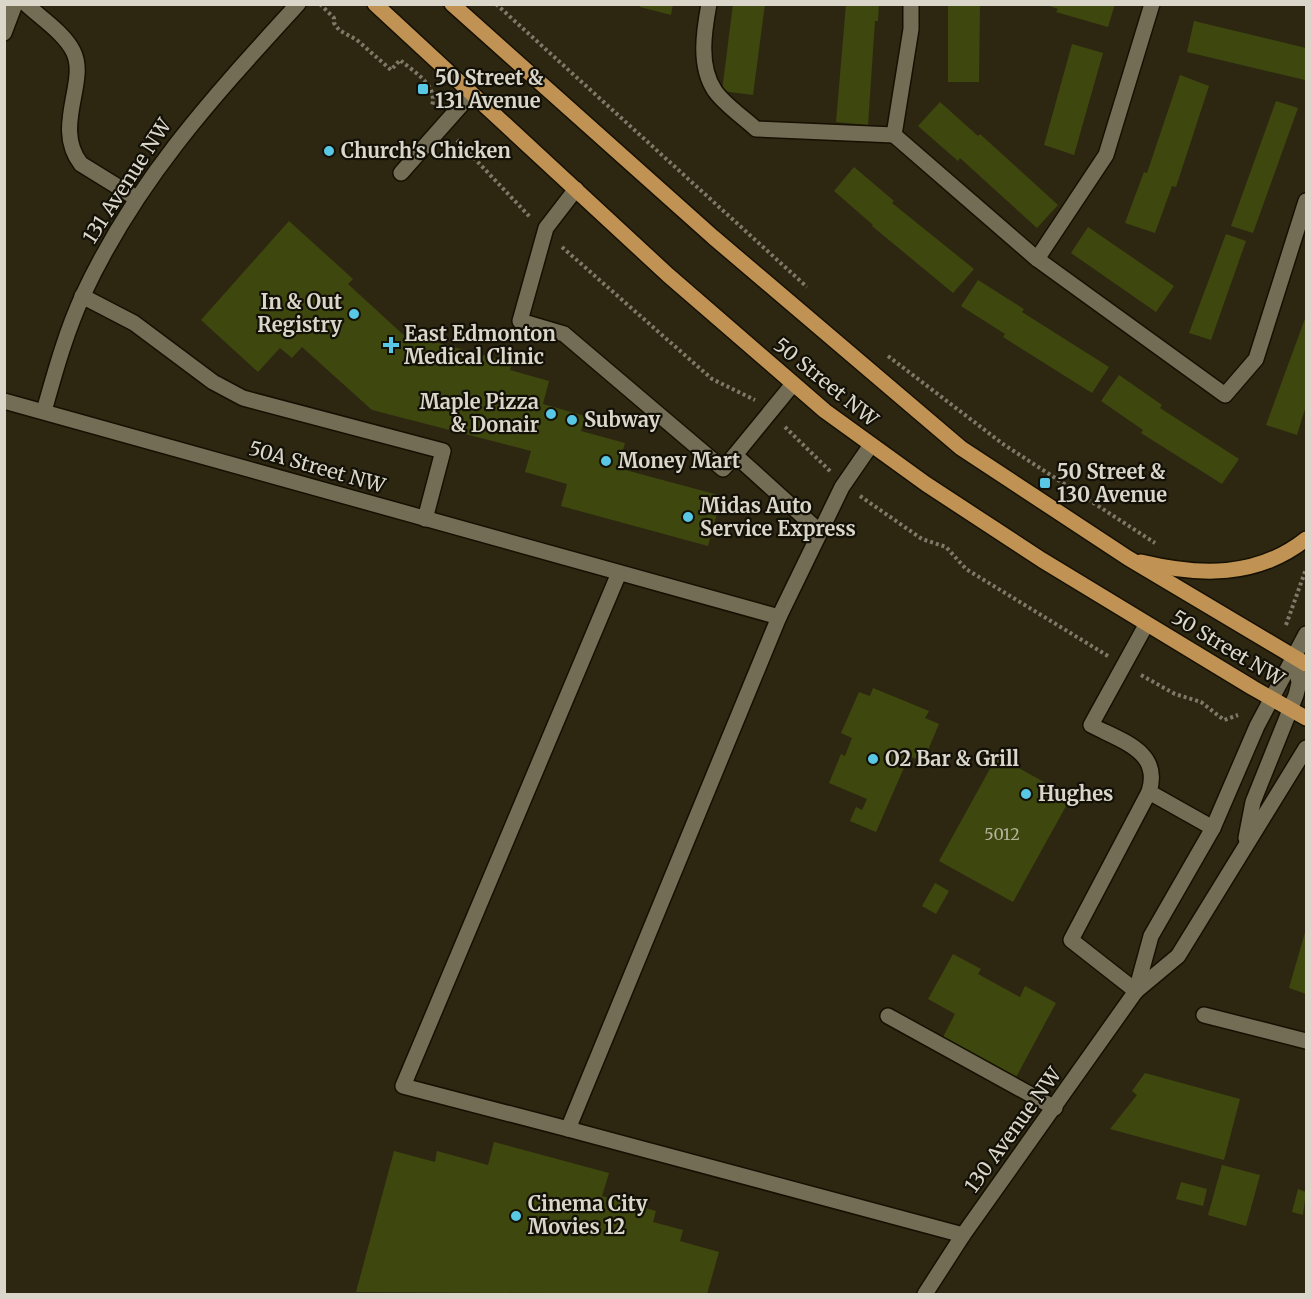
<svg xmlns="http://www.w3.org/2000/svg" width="1311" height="1299" viewBox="0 0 1311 1299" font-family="Merriweather,serif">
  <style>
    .building { fill: #3e470e }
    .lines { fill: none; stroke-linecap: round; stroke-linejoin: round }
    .minor-casing { stroke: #151000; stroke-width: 18 }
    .major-casing { stroke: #151000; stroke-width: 18 }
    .path { stroke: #7e7968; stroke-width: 4; stroke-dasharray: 3 3; stroke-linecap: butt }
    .minor { stroke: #736d55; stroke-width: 15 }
    .major { stroke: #c09253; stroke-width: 15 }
    .poi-dot { fill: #59c8e4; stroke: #131007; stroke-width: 2 }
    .labels { text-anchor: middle; stroke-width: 4.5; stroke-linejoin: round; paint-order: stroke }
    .number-label { font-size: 16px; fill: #b3b39b }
    .poi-label { font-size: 20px; font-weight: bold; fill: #dad7ca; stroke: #131007; text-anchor: start }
    .street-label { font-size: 20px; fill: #dad7ca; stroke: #131007 }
  </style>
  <rect width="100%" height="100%" fill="#2d2712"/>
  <g class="building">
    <polygon points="640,4 673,4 671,15 640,7"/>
    <polygon points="733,4 765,4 753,95 722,91"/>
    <polygon points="846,4 879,4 878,21 875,21 868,125 836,122"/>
    <polygon points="948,4 980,4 979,82 948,82"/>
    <polygon points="1044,4 1115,4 1108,27 1056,12 1058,9"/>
    <polygon points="1194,21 1306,48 1305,80 1187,52"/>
    <polygon points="1072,44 1103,53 1074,155 1044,145"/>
    <polygon points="1180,75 1209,86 1176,187 1172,186 1155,233 1125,223 1144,172 1147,173"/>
    <polygon points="1276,101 1298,108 1253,233 1231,226"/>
    <polygon points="940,102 978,136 980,134 1058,205 1037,228 960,158 958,161 918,126"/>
    <polygon points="854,167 894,201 892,203 974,269 953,293 872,226 873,225 834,191"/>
    <polygon points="289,221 353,279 348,284 409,340 413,336 512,363 510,370 549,381 543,404 585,416 581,431 625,443 618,468 722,496 708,546 561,506 567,484 525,472 531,451 372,410 302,347 292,358 280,348 258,372 201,320"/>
    <polygon points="1088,227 1174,286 1156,312 1071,253"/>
    <polygon points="1226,234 1246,241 1211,340 1189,333"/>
    <polygon points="978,280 1024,309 1022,312 1109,367 1092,393 1003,337 1005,334 961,306"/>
    <polygon points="1306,316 1306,406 1297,435 1266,425"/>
    <polygon points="1119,375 1162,405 1160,408 1239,459 1222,484 1141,433 1143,430 1101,401"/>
    <polygon points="873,688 929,711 925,718 939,724 923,762 909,756 876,832 850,821 856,807 862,810 867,799 829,783 841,754 845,756 852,738 841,733 859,692 870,696"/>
    <polygon points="997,756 1071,797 1013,902 939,861"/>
    <polygon points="935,883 949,891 936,914 922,906"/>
    <polygon points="1306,929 1306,994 1289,988"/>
    <polygon points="953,954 981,969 978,974 1020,997 1025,986 1056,1003 1015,1079 942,1039 955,1014 928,999"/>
    <polygon points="1145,1073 1240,1099 1224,1160 1110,1129 1137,1095 1132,1091"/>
    <polygon points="494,1142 609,1173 602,1196 656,1211 653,1222 683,1230 680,1241 719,1252 707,1294 356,1292 394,1151 435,1162 437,1151 488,1165"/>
    <polygon points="1222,1165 1260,1175 1246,1226 1208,1215"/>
    <polygon points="1181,1182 1207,1189 1203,1206 1176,1199"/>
    <polygon points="1298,1189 1306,1192 1303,1215 1292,1212"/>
  </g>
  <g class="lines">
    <g class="minor-casing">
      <g id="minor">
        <path d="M26,4C41,18 64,33 73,51C89,81 52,127 81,164L136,198"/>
        <path d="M709,4C704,31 698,66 715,91C725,105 743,117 756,129L894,135"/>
        <polyline points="911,4 911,29 894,135 1037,259 1225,395 1256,359 1306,201"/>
        <polyline points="4,33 15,4"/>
        <polyline points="401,173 471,94"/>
        <polyline points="576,189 546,228 520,321 564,334 723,469 735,455"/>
        <polyline points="1037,259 1106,155 1152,4"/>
        <polyline points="82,296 134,323 213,382 243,398 443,451 425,519"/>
        <polyline points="793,384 735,455 819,531"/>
        <polyline points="4,401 779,617"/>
        <path d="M44,411C55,372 66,332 83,295C137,179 213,97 298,4"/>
        <polyline points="871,445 842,487 779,617 568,1129 963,1235"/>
        <path d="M1146,625L1091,725C1121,741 1162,751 1149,792L1213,828"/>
        <polyline points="1246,838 1253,802 1296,695 1299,683 1295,658"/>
        <polyline points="1136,991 1151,936 1213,828 1257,726 1306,634"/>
        <polyline points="1136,991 1071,940 1149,792"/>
        <polyline points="1204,1015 1306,1041"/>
        <polyline points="888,1016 1055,1108"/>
        <polyline points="568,1129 403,1086 619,573"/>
        <polyline points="925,1294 963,1235 1136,991 1178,956 1306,748"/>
      </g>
    </g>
    <g class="major-casing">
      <g id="major">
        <polyline points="375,4 668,275 825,411 926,484 1042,560 1253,688 1306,718"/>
        <polyline points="452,4 713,237 961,448 1128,558 1306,664"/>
        <path d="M1141,562C1199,576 1257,578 1306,539"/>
      </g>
    </g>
    <g class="path">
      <path d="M320,4L334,18V23L339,30L357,40L391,70L400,60C414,72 438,85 432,106"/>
      <polyline points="496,4 807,287"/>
      <polyline points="457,140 530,217"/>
      <polyline points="562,247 712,379 755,400"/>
      <polyline points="888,356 1003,444 1155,543"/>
      <polyline points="785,427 831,472"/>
      <polyline points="860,496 922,539 946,547 966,569 1108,656"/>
      <polyline points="1286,625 1306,569"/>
      <polyline points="1141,675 1175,694 1201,702 1224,720 1238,715"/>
    </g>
    <use href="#minor" class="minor"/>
    <use href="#major" class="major"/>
  </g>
  <g class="poi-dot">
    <rect x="417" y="83" width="12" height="12" rx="3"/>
    <circle cx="329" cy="151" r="6"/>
    <circle cx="354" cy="314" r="6"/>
    <path d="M388 336h6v6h6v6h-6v6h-6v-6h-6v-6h6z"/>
    <circle cx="551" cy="414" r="6"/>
    <circle cx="572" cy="420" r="6"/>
    <circle cx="606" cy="461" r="6"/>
    <rect x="1039" y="477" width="12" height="12" rx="3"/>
    <circle cx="688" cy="517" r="6"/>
    <circle cx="873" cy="759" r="6"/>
    <circle cx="1026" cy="794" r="6"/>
    <circle cx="516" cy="1216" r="6"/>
  </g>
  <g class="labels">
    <g class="number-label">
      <text x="1002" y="840">5012</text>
    </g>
    <g class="poi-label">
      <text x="435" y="85">50 Street &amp;<tspan x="435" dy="23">131 Avenue</tspan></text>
      <text x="341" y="158">Church's Chicken</text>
      <text x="342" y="309" text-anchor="end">In &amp; Out<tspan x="342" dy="23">Registry</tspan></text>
      <text x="404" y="341">East Edmonton<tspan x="404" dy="23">Medical Clinic</tspan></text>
      <text x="539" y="409" text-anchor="end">Maple Pizza<tspan x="539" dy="23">&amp; Donair</tspan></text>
      <text x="584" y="427">Subway</text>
      <text x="618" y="468">Money Mart</text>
      <text x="1057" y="479">50 Street &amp;<tspan x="1057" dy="23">130 Avenue</tspan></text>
      <text x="700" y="513">Midas Auto<tspan x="700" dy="23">Service Express</tspan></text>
      <text x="885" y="766">O2 Bar &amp; Grill</text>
      <text x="1038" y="801">Hughes</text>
      <text x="528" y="1211">Cinema City<tspan x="528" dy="23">Movies 12</tspan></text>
    </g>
    <g class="street-label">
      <text transform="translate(127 181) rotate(-57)" y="7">131 Avenue NW</text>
      <text transform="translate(826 382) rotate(39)" y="7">50 Street NW</text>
      <text transform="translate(317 467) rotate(16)" y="7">50A Street NW</text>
      <text transform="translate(1228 648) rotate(31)" y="7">50 Street NW</text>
      <text transform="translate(1013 1130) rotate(-54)" y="7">130 Avenue NW</text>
    </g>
  </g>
  <rect width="1311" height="1299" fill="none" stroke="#dad7ca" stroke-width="12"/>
</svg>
